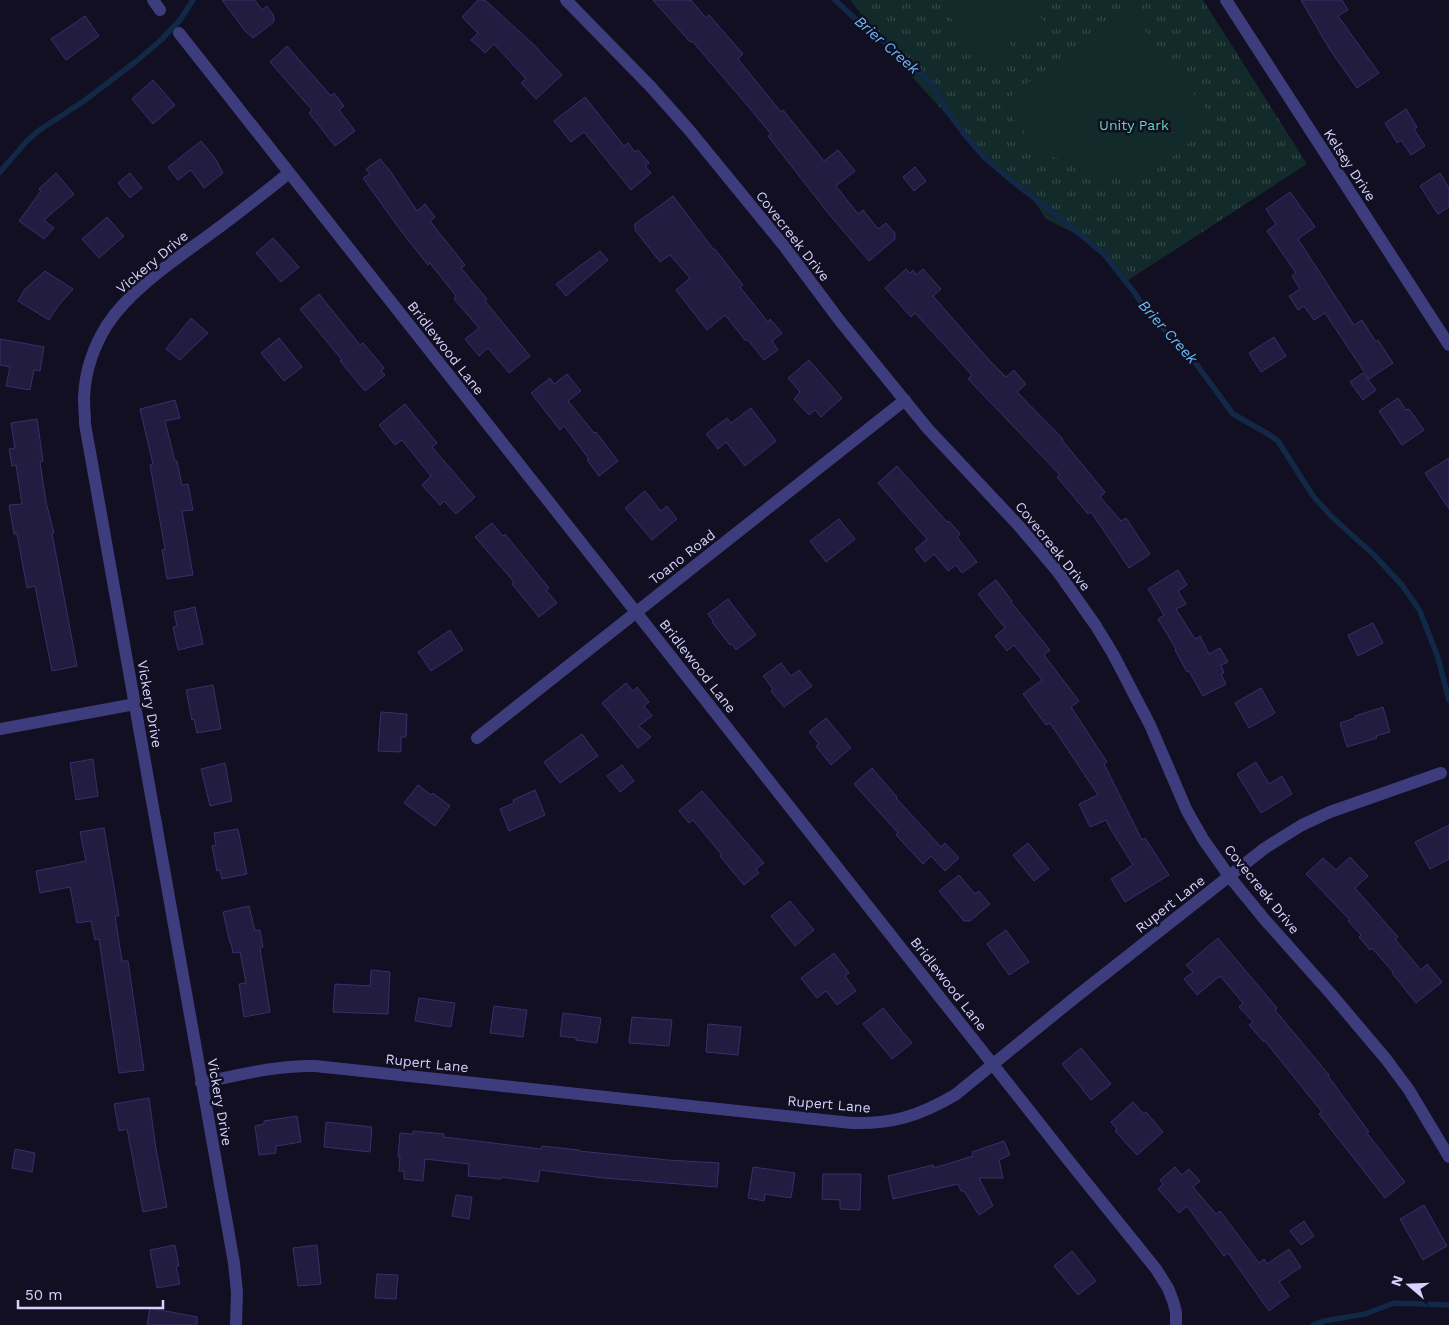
<svg xmlns="http://www.w3.org/2000/svg" width="1449" height="1325" viewBox="0 0 1449 1325" font-family="'Work Sans',sans-serif">
  <style>
    .park { fill: url(#park-tufts) }
    .pitch { fill: #122a29 }
    .lines { fill: none; stroke-linecap: round; stroke-linejoin: round }
    .stream { stroke: #112847; stroke-width: 5.5 }
    .building { fill: #221c41; stroke: #392f6b }
    .minor { stroke: #3d3c7d; stroke-width: 12 }
    .labels { text-anchor: middle; stroke-width: 5; stroke-linejoin: round; paint-order: stroke }
    .park-label { font-size: 14px; fill: #62d7b6; stroke: #110f21 }
    .street-label { font-size: 14px; fill: #d5d1fc; stroke: #110f21 }
    .water-label { font-size: 15px; font-style: italic; fill: #66b8f6; stroke: #110f21 }
  </style>
  <defs>
    <pattern id="park-tufts" width="24" height="20" patternUnits="userSpaceOnUse" patternTransform="scale(1.25)"><rect width="24" height="20" fill="#122a29"/><path d="M3 7l-1-3M5 7V3M7 7l1-3M15 17l-1-3M17 17v-4M19 17l1-3" fill="none" stroke="#344849"/></pattern>
  </defs>
  <rect width="100%" height="100%" fill="#110f21"/>
  <polygon class="park" points="850,0 1203,0 1307,164 1127,281 1109,256 1092,242 1046,219 1033,199 985,157 904,68"/>
  <g class="pitch">
    <polygon points="970,0 977,0 1016,52 990,71 949,16"/>
    <polygon points="987,0 1028,0 1048,27 1022,47"/>
    <polygon points="1132,14 1211,116 1185,147 1150,174 1121,176 1079,166 1051,156 1031,140 1016,123 1003,102 1118,15"/>
  </g>
  <g class="lines">
    <g class="stream">
      <polyline points="835,0 852,16 903,57 930,82 948,112 965,135 984,157 1012,181 1069,225 1104,254 1134,292 1145,309 1197,365 1233,414 1268,434 1278,441 1313,496 1332,517 1374,555 1402,585 1420,611 1438,658 1449,700"/>
      <polyline points="0,172 26,142 38,131 84,101 139,59 160,41 180,20 193,0"/>
      <polyline points="1313,1325 1324,1321 1365,1314 1394,1303 1449,1305"/>
    </g>
  </g>
  <g class="building">
    <polygon points="222,0 255,0 262,10 267,6 274,16 274,22 253,38 245,31"/>
    <polygon points="478,0 485,0 534,45 562,75 536,99 521,83 526,79 494,44 485,53 471,40 478,33 462,17"/>
    <polygon points="653,0 691,0 706,18 709,15 743,54 738,59 781,112 783,110 824,161 838,150 855,171 836,186 858,214 863,210 878,229 886,223 895,233 895,239 869,261 828,213 768,136 771,134 747,105 692,41 690,42"/>
    <polygon points="1301,0 1342,0 1348,10 1338,16 1379,73 1357,88 1330,50"/>
    <polygon points="85,16 99,36 66,60 51,39"/>
    <polygon points="287,46 331,96 334,93 344,106 339,110 355,131 335,146 309,113 312,110 270,62"/>
    <polygon points="153,80 175,105 153,124 132,99"/>
    <polygon points="585,97 624,146 628,143 635,152 638,150 649,163 645,166 651,173 631,190 584,132 571,142 554,121"/>
    <polygon points="1406,109 1417,127 1414,129 1425,146 1411,155 1401,140 1397,143 1385,123"/>
    <polygon points="201,141 215,158 223,173 204,188 191,170 178,180 168,167"/>
    <polygon points="380,159 390,171 417,211 425,204 435,217 430,221 465,265 461,268 487,299 485,301 530,356 509,373 488,348 479,356 465,339 479,328 454,299 456,296 430,263 428,265 401,231 363,178 370,174 366,169"/>
    <polygon points="915,167 926,181 914,191 903,177"/>
    <polygon points="56,173 74,194 44,220 54,228 44,239 19,221 41,191 39,189"/>
    <polygon points="130,173 142,188 130,198 118,183"/>
    <polygon points="1440,173 1449,188 1449,207 1438,214 1420,186"/>
    <polygon points="1290,192 1315,227 1298,239 1354,325 1362,320 1376,342 1378,340 1393,363 1369,379 1325,313 1314,320 1304,306 1298,310 1289,296 1300,289 1292,276 1296,273 1267,231 1276,224 1266,209"/>
    <polygon points="673,196 714,250 715,249 743,285 740,287 768,322 770,319 782,333 772,341 778,350 764,360 748,340 745,340 725,315 707,330 676,290 690,278 670,255 660,262 635,230 635,224"/>
    <polygon points="107,217 124,236 99,258 82,239"/>
    <polygon points="273,238 299,267 281,282 256,253"/>
    <polygon points="600,251 608,260 566,296 556,284"/>
    <polygon points="906,269 910,273 913,270 916,275 923,269 941,289 933,296 989,360 1006,377 1014,370 1026,384 1017,392 1063,439 1062,440 1105,492 1100,497 1121,521 1126,518 1150,554 1129,568 1091,512 1088,514 1057,477 1060,475 968,379 972,375 915,313 911,317 885,288"/>
    <polygon points="45,271 73,289 58,306 49,320 18,301 25,289"/>
    <polygon points="319,294 360,345 363,343 384,368 381,371 385,375 365,391 340,361 342,360 300,309"/>
    <polygon points="191,318 208,333 180,360 166,349"/>
    <polygon points="1274,337 1286,356 1261,372 1249,353"/>
    <polygon points="279,338 302,367 284,381 261,353"/>
    <polygon points="0,339 44,347 40,371 34,370 30,390 6,386 10,367 0,365"/>
    <polygon points="809,360 842,398 821,417 815,410 809,415 794,399 800,392 788,378"/>
    <polygon points="1363,373 1376,390 1363,400 1350,382"/>
    <polygon points="567,374 581,391 568,401 594,433 596,432 618,461 599,476 587,460 589,459 564,426 560,430 531,393 550,378 554,384"/>
    <polygon points="1398,398 1406,410 1409,409 1424,430 1402,445 1379,411"/>
    <polygon points="175,400 180,418 165,421 175,461 177,461 182,485 188,484 193,510 182,511 193,575 167,579 162,550 165,549 150,465 153,464 140,409"/>
    <polygon points="405,404 437,443 432,447 475,497 456,514 444,501 440,505 422,485 431,476 402,440 395,445 379,425"/>
    <polygon points="751,408 776,441 745,466 726,442 718,449 706,434 727,418 731,423"/>
    <polygon points="37,419 43,461 40,462 46,502 54,533 52,533 77,666 52,671 35,586 27,588 17,534 14,534 9,505 22,504 16,465 12,466 9,449 15,448 11,423"/>
    <polygon points="1449,458 1449,509 1425,473"/>
    <polygon points="897,466 947,522 949,521 960,534 957,537 977,562 962,573 956,565 948,571 934,554 925,562 915,549 927,539 878,483"/>
    <polygon points="645,491 661,511 667,506 677,519 652,540 625,508"/>
    <polygon points="839,519 855,539 826,562 810,541"/>
    <polygon points="492,523 503,536 505,534 549,588 546,590 557,603 539,617 512,584 514,582 475,537"/>
    <polygon points="1178,570 1187,585 1178,591 1186,604 1176,609 1195,639 1200,636 1209,654 1220,648 1228,662 1221,665 1224,673 1221,674 1226,684 1203,696 1189,671 1187,672 1175,650 1176,649 1158,619 1164,615 1148,589"/>
    <polygon points="996,580 1012,601 1011,602 1050,650 1044,655 1079,701 1071,707 1107,762 1104,764 1142,840 1145,838 1169,875 1125,902 1111,879 1133,865 1110,828 1106,820 1090,827 1079,804 1098,795 1050,723 1046,725 1023,694 1042,680 1014,645 1007,651 995,636 1005,628 978,594"/>
    <polygon points="728,599 756,635 736,650 732,644 730,645 712,622 713,621 708,614"/>
    <polygon points="195,607 203,644 178,650 173,627 177,626 174,612"/>
    <polygon points="1373,623 1383,643 1358,656 1348,635"/>
    <polygon points="450,630 463,650 431,671 418,652"/>
    <polygon points="781,663 791,676 799,670 812,686 784,707 771,691 773,689 763,676"/>
    <polygon points="626,683 633,691 637,687 649,702 644,706 652,716 639,726 651,737 638,748 602,703"/>
    <polygon points="213,685 221,729 197,733 194,719 192,720 186,690"/>
    <polygon points="1261,688 1275,713 1249,728 1235,703"/>
    <polygon points="1383,707 1390,732 1376,736 1377,738 1347,747 1340,723 1355,718 1355,716"/>
    <polygon points="381,712 407,714 406,737 401,737 401,752 378,751"/>
    <polygon points="826,718 851,748 831,765 816,746 819,744 809,732"/>
    <polygon points="582,734 598,756 560,783 544,762"/>
    <polygon points="93,759 98,796 76,800 70,763"/>
    <polygon points="1256,762 1269,784 1282,776 1292,794 1261,813 1237,774"/>
    <polygon points="225,763 232,801 210,806 201,769"/>
    <polygon points="622,765 634,781 620,792 607,776"/>
    <polygon points="872,768 897,797 896,798 941,847 945,843 959,858 945,871 931,856 923,864 896,835 898,833 854,784"/>
    <polygon points="418,785 431,795 433,793 450,806 435,826 404,803"/>
    <polygon points="535,790 545,815 509,831 500,809 514,803 513,800"/>
    <polygon points="702,791 764,863 756,869 759,873 744,885 720,856 722,855 693,820 689,823 679,811"/>
    <polygon points="1449,825 1449,859 1430,869 1415,842"/>
    <polygon points="104,828 119,916 115,916 122,961 128,961 144,1070 119,1073 99,939 95,940 91,921 77,923 70,887 40,893 36,871 86,861 80,832"/>
    <polygon points="238,829 247,874 222,879 220,870 217,871 212,846 216,845 214,833"/>
    <polygon points="1028,843 1049,869 1034,881 1013,855"/>
    <polygon points="1350,857 1368,876 1355,888 1398,937 1395,939 1421,970 1427,964 1442,982 1416,1003 1392,973 1393,972 1372,948 1370,950 1359,937 1361,935 1348,921 1350,920 1306,874 1323,858 1336,870"/>
    <polygon points="959,875 975,894 979,891 990,904 970,921 964,921 939,891"/>
    <polygon points="790,901 814,930 795,946 771,916"/>
    <polygon points="249,906 255,931 260,930 263,947 260,948 270,1012 244,1017 239,984 246,983 240,952 233,953 231,943 230,943 223,912"/>
    <polygon points="1006,930 1029,962 1009,975 987,944"/>
    <polygon points="1218,938 1277,1008 1275,1010 1329,1075 1328,1076 1369,1132 1367,1133 1405,1182 1385,1198 1319,1114 1322,1112 1265,1041 1264,1042 1249,1025 1253,1022 1239,1007 1243,1003 1220,976 1197,995 1184,979 1193,972 1186,965"/>
    <polygon points="834,953 849,973 845,976 856,991 837,1005 826,991 817,998 801,978"/>
    <polygon points="371,970 390,972 388,1014 333,1012 335,984 370,986"/>
    <polygon points="419,998 455,1003 451,1027 415,1021"/>
    <polygon points="494,1006 527,1010 523,1037 490,1033"/>
    <polygon points="883,1008 912,1043 892,1059 863,1024"/>
    <polygon points="563,1013 601,1018 597,1043 576,1040 576,1038 560,1036"/>
    <polygon points="632,1017 672,1020 669,1046 629,1043"/>
    <polygon points="708,1024 741,1027 738,1055 706,1052"/>
    <polygon points="1081,1048 1111,1084 1091,1100 1062,1064"/>
    <polygon points="149,1098 156,1149 167,1207 143,1212 127,1129 119,1131 114,1104"/>
    <polygon points="1133,1102 1144,1114 1146,1112 1163,1132 1137,1155 1115,1131 1117,1129 1111,1122"/>
    <polygon points="297,1116 301,1142 276,1146 276,1153 259,1155 255,1126 264,1124 264,1121"/>
    <polygon points="326,1122 372,1127 370,1152 324,1147"/>
    <polygon points="413,1131 444,1134 444,1137 541,1149 542,1146 579,1150 579,1151 668,1160 719,1163 717,1187 604,1178 540,1170 538,1182 501,1177 501,1179 468,1176 469,1164 425,1159 423,1181 404,1179 404,1171 399,1171 400,1157 398,1157 400,1133 413,1134"/>
    <polygon points="1004,1141 1010,1155 999,1160 1003,1178 979,1178 993,1206 979,1215 964,1191 961,1191 958,1184 893,1199 888,1176 933,1165 934,1168 973,1156 972,1152"/>
    <polygon points="15,1149 35,1153 32,1172 12,1168"/>
    <polygon points="753,1167 795,1173 791,1198 765,1194 764,1201 748,1198"/>
    <polygon points="1175,1167 1182,1175 1189,1169 1200,1181 1193,1187 1216,1214 1220,1211 1259,1263 1264,1259 1267,1264 1289,1249 1301,1267 1279,1282 1289,1296 1269,1311 1228,1253 1224,1256 1187,1206 1179,1213 1158,1189 1163,1184 1160,1180"/>
    <polygon points="823,1174 861,1174 860,1210 840,1209 840,1200 822,1199"/>
    <polygon points="456,1195 472,1197 469,1219 452,1216"/>
    <polygon points="1424,1205 1447,1246 1423,1260 1400,1219"/>
    <polygon points="1304,1221 1314,1236 1301,1245 1290,1231"/>
    <polygon points="175,1245 179,1266 176,1266 180,1284 157,1288 150,1250"/>
    <polygon points="317,1245 321,1284 298,1286 293,1248"/>
    <polygon points="1072,1251 1096,1281 1078,1295 1054,1266"/>
    <polygon points="377,1274 398,1275 396,1299 375,1298"/>
    <polygon points="150,1308 197,1317 197,1325 147,1325"/>
  </g>
  <g class="lines">
    <g class="minor">
      <polyline points="153,0 160,10"/>
      <polyline points="566,0 651,87 690,131 784,246 840,321 928,429 1019,526 1058,572 1096,626 1113,654 1150,725 1187,811 1203,839 1229,876 1265,920 1331,994 1386,1059 1409,1090 1449,1157"/>
      <polyline points="1226,0 1449,345"/>
      <polyline points="179,33 1073,1166 1156,1269 1168,1288 1173,1301 1176,1312 1176,1325"/>
      <polyline points="0,729 135,704"/>
      <polyline points="477,738 905,400"/>
      <path d="M201,1083C239,1075 277,1065 315,1066L852,1123C893,1124 919,1116 955,1095L1077,996L1265,848L1302,825L1330,812L1441,773"/>
      <path d="M236,1325L237,1292L234,1263L85,424C85,415 84,406 84,397C85,372 94,346 107,325C131,288 178,258 213,232C239,213 264,193 289,173"/>
    </g>
  </g>
  <g class="labels">
    <g class="park-label">
      <text x="1134" y="130">Unity Park</text>
    </g>
    <g class="street-label">
      <text transform="translate(1350 165) rotate(57)" y="5">Kelsey Drive</text>
      <text transform="translate(793 236) rotate(52)" y="5">Covecreek Drive</text>
      <text transform="translate(152 262) rotate(-40)" y="5">Vickery Drive</text>
      <text transform="translate(446 348) rotate(52)" y="5">Bridlewood Lane</text>
      <text transform="translate(1053 546) rotate(51)" y="5">Covecreek Drive</text>
      <text transform="translate(682 557) rotate(-38)" y="5">Toano Road</text>
      <text transform="translate(698 666) rotate(52)" y="5">Bridlewood Lane</text>
      <text transform="translate(150 704) rotate(80)" y="5">Vickery Drive</text>
      <text transform="translate(1262 889) rotate(51)" y="5">Covecreek Drive</text>
      <text transform="translate(1170 904) rotate(-38)" y="5">Rupert Lane</text>
      <text transform="translate(949 984) rotate(52)" y="5">Bridlewood Lane</text>
      <text transform="translate(427 1063) rotate(6)" y="5">Rupert Lane</text>
      <text transform="translate(220 1102) rotate(80)" y="5">Vickery Drive</text>
      <text transform="translate(829 1104) rotate(5)" y="5">Rupert Lane</text>
    </g>
    <g class="water-label">
      <text transform="translate(887 45) rotate(41)" y="5">Brier Creek</text>
      <text transform="translate(1168 332) rotate(48)" y="5">Brier Creek</text>
    </g>
  </g>
  <g transform="translate(1409 1285) rotate(289)" stroke="#110f21" stroke-width="4" paint-order="stroke">
  <path d="M0-4L9 19L0 12L-9 19Z" fill="#d5d1fc"/>
  <text y="-8" font-size="14" font-weight="bold" text-anchor="middle" fill="#d5d1fc">N</text>
  </g>
  <path d="M18 1300v8h145v-8" fill="none" stroke="#d5d1fc" stroke-width="2.5"/>
  <text x="25" y="1300" font-size="15" fill="#d5d1fc" stroke="#110f21" stroke-width="4" paint-order="stroke">50 m</text>
</svg>
